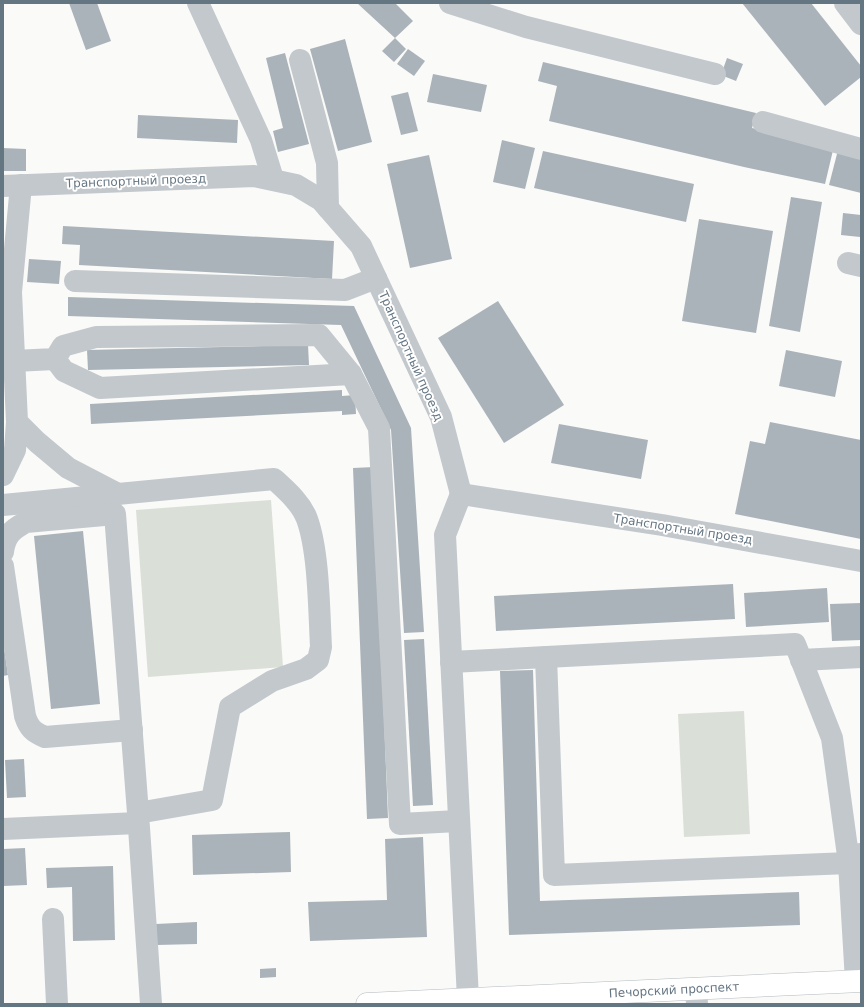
<svg xmlns="http://www.w3.org/2000/svg" width="864" height="1007" viewBox="0 0 864 1007" font-family="'DejaVu Sans',sans-serif">
  <style>
    .green { fill: #dadfd7 }
    .building { fill: #aab3b9 }
    .lines { fill: none; stroke-linecap: round; stroke-linejoin: round }
    .major-casing { stroke: #b5babe; stroke-width: 23 }
    .minor { stroke: #c3c8cc; stroke-width: 22 }
    .major { stroke: #fff; stroke-width: 22 }
    .labels { text-anchor: middle; stroke-width: 4; stroke-linejoin: round; paint-order: stroke }
    .street-label { font-size: 12px; fill: #657683; stroke: #fff }
  </style>
  <rect width="100%" height="100%" fill="#fafaf8"/>
  <g class="green">
    <polygon points="271,500 283,667 148,677 136,510"/>
    <polygon points="744,711 750,834 684,837 678,714"/>
  </g>
  <g class="building">
    <polygon points="69,3 97,3 111,41 86,50"/>
    <polygon points="357,3 395,3 413,21 395,38 406,49 394,62 382,51 395,38"/>
    <polygon points="742,3 811,3 861,66 861,77 825,106"/>
    <polygon points="345,39 372,142 338,151 310,49"/>
    <polygon points="408,49 425,61 414,76 397,64"/>
    <polygon points="285,53 309,144 278,152 273,131 283,128 266,58"/>
    <polygon points="727,58 743,64 736,81 721,75"/>
    <polygon points="543,62 756,113 752,128 834,146 825,184 744,167 549,121 557,86 538,81"/>
    <polygon points="433,74 487,85 481,112 427,102"/>
    <polygon points="408,92 418,131 401,135 391,96"/>
    <polygon points="138,115 238,120 237,143 137,138"/>
    <polygon points="502,140 535,148 525,189 493,182"/>
    <polygon points="3,148 26,149 26,171 3,171"/>
    <polygon points="838,150 861,156 861,193 829,185"/>
    <polygon points="543,151 694,184 686,222 534,188"/>
    <polygon points="429,155 452,259 410,268 387,164"/>
    <polygon points="791,197 822,202 800,332 769,326"/>
    <polygon points="843,213 861,215 860,237 841,235"/>
    <polygon points="699,219 773,231 756,333 682,321"/>
    <polygon points="63,226 334,241 332,279 79,265 80,245 62,244"/>
    <polygon points="29,259 61,261 59,284 27,282"/>
    <polygon points="68,297 354,306 411,428 424,632 404,633 391,430 341,325 68,316"/>
    <polygon points="498,301 564,405 504,443 438,338"/>
    <polygon points="308,345 309,365 88,370 87,350"/>
    <polygon points="786,350 842,361 835,397 779,386"/>
    <polygon points="342,390 342,396 355,395 356,414 342,415 342,411 91,424 90,404"/>
    <polygon points="770,422 861,440 861,539 735,514 750,441 765,444"/>
    <polygon points="559,424 648,440 641,479 551,463"/>
    <polygon points="374,467 388,818 367,819 353,468"/>
    <polygon points="83,531 100,704 51,709 34,536"/>
    <polygon points="733,584 735,619 496,631 494,596"/>
    <polygon points="827,588 829,622 746,627 744,593"/>
    <polygon points="861,603 861,640 832,641 830,604"/>
    <polygon points="424,639 433,805 413,806 404,640"/>
    <polygon points="3,640 8,675 3,676"/>
    <polygon points="533,670 540,901 799,892 800,925 509,935 500,671"/>
    <polygon points="24,759 26,797 7,798 5,760"/>
    <polygon points="290,832 291,872 193,875 192,835"/>
    <polygon points="423,837 427,937 310,941 308,902 387,900 385,839"/>
    <polygon points="25,848 27,885 3,886 3,849"/>
    <polygon points="113,866 115,940 73,941 72,887 47,888 46,868"/>
    <polygon points="197,922 197,944 157,945 156,924"/>
    <polygon points="276,968 276,977 260,978 260,969"/>
  </g>
  <g class="lines">
    <g class="major-casing">
      <polyline id="major" points="367,1004 861,981"/>
    </g>
    <g class="minor">
      <polyline points="198,3 261,140 273,179"/>
      <polyline points="450,3 526,27 715,74"/>
      <polyline points="845,3 861,24"/>
      <polyline points="300,60 327,163 328,208"/>
      <polyline points="763,122 861,149"/>
      <polyline points="21,185 11,292 17,422 37,442 68,468 118,494"/>
      <polyline points="3,186 254,176 296,185 321,200 361,246 441,417 461,494"/>
      <polyline points="848,263 861,266"/>
      <polyline points="75,281 345,290 376,278"/>
      <polyline points="55,359 64,371 100,388 351,374"/>
      <polyline points="14,361 55,359 63,346 96,337 319,335 351,374 379,428 400,824 458,821"/>
      <polyline points="3,475 15,450 17,422"/>
      <polyline points="461,494 445,535 468,999"/>
      <polyline points="461,494 662,525 861,561"/>
      <path d="M3,505L274,479C287,491 301,503 307,519C319,552 319,611 321,647L318,660L306,669L272,681L230,707L212,800L138,813L151,1004"/>
      <path d="M3,552C5,536 11,530 26,522L115,514L138,813"/>
      <path d="M3,566L25,716C29,728 33,732 45,737L132,730"/>
      <polyline points="546,657 554,875 849,863 860,854"/>
      <polyline points="801,660 861,657"/>
      <polyline points="451,662 795,644 832,738 849,863 856,981"/>
      <polyline points="3,829 138,823"/>
      <polyline points="53,919 57,1004"/>
      <polyline points="696,989 697,1004"/>
    </g>
    <use href="#major" class="major"/>
  </g>
  <g class="labels">
    <g class="street-label">
      <text transform="translate(136 181) rotate(-2)" y="4">Транспортный проезд</text>
      <text transform="translate(411 356) rotate(66)" y="4">Транспортный проезд</text>
      <text transform="translate(683 529) rotate(9)" y="4">Транспортный проезд</text>
      <text transform="translate(674 990) rotate(-3)" y="4">Печорский проспект</text>
    </g>
  </g>
  <rect width="864" height="1007" fill="none" stroke="#657683" stroke-width="8"/>
</svg>
